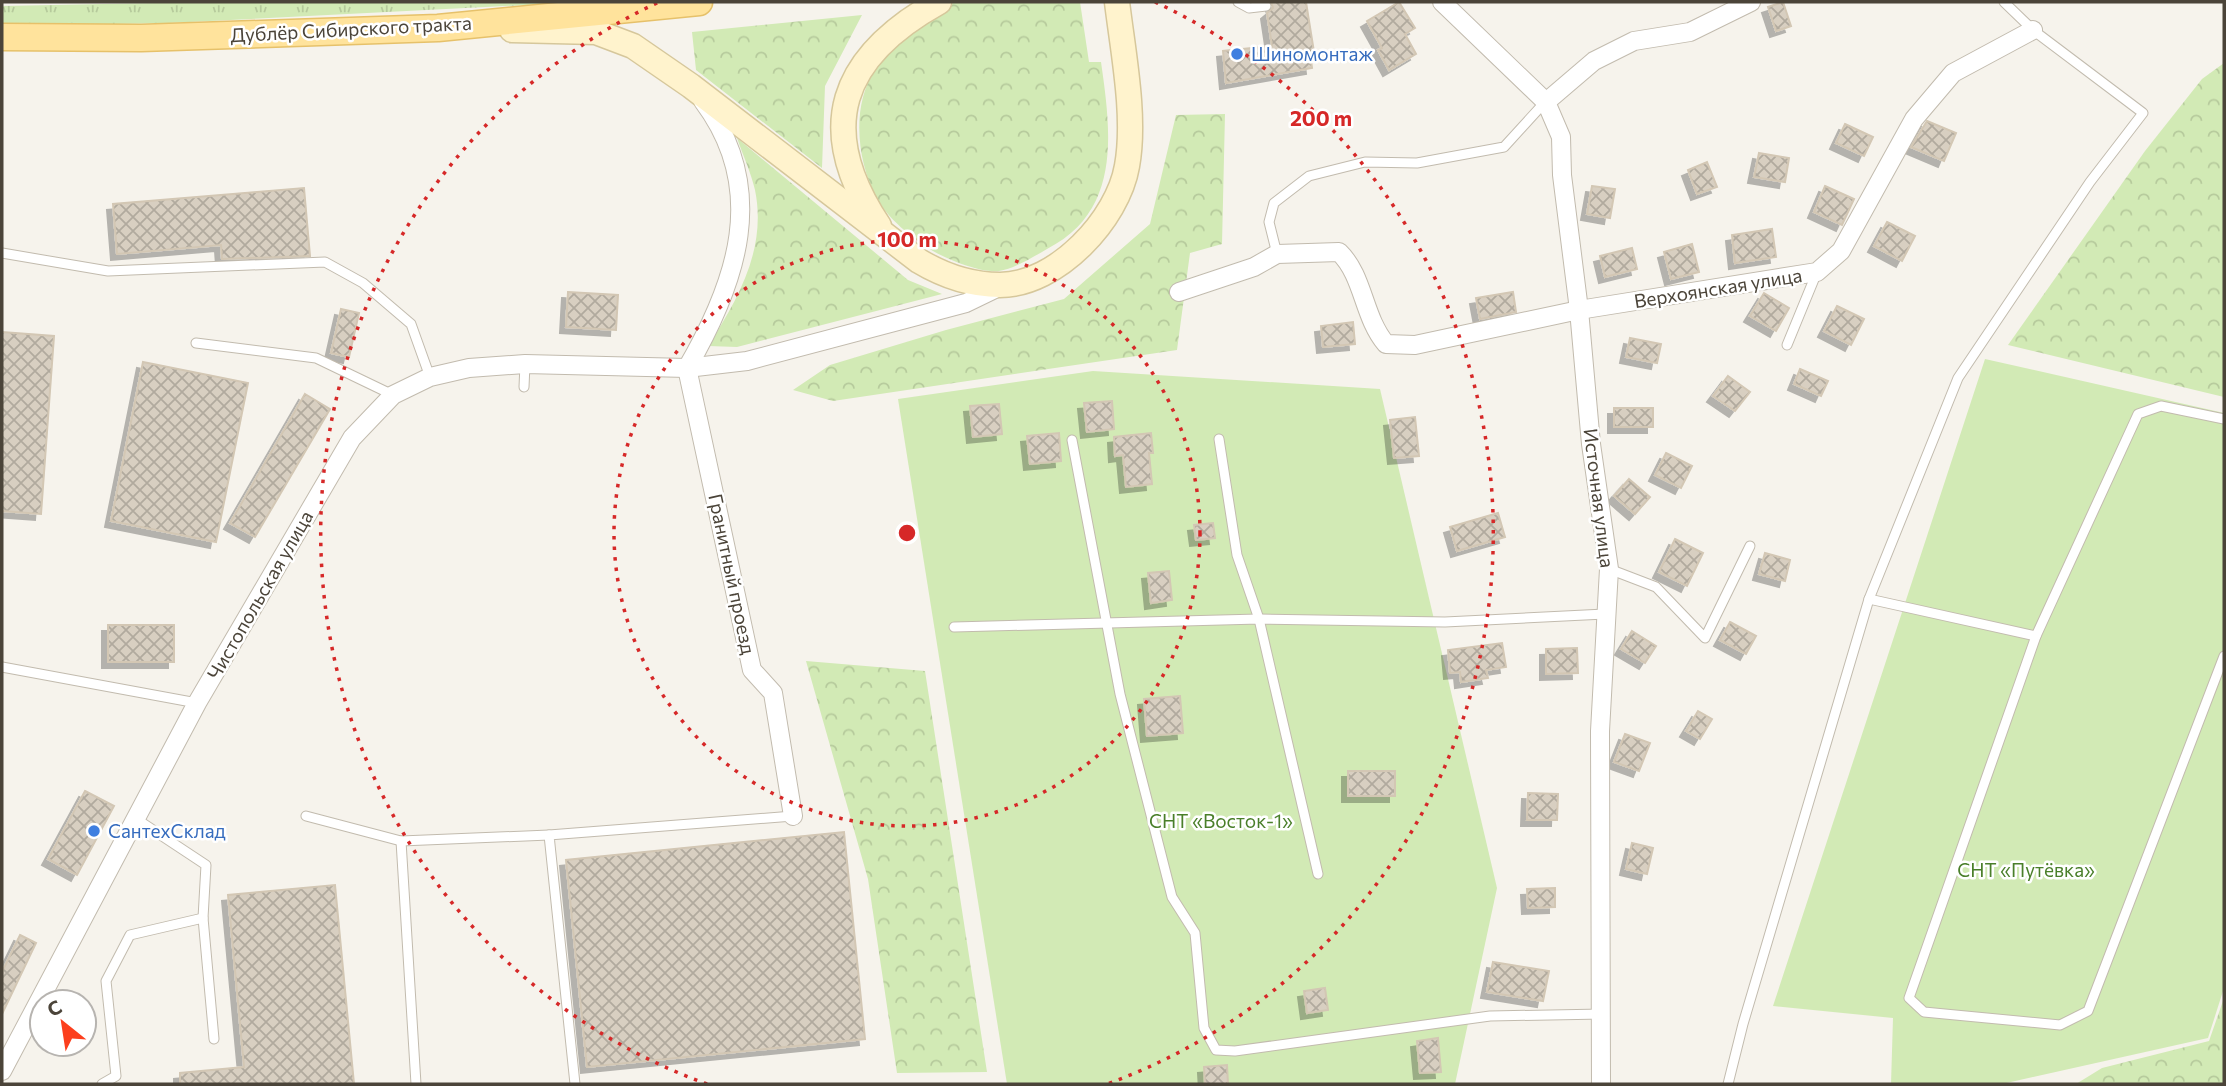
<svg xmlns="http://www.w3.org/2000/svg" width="2226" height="1086" viewBox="0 0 2226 1086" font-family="Commissioner,sans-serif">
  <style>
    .grass { fill: url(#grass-tufts) }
    .forest { fill: url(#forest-crowns) }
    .garden { fill: #d2eab5 }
    .building { fill: url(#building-cross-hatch); stroke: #d3c7b4; stroke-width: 2; filter: url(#shadow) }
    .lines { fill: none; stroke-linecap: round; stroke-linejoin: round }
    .lane-casing { stroke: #c2bbae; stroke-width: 11 }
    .street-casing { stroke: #c2bbae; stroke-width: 20 }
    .secondary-casing { stroke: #d6c79b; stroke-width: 27 }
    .primary-casing { stroke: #e6c16a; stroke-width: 29 }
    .lane { stroke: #fff; stroke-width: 9 }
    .street { stroke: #fff; stroke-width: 18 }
    .secondary { stroke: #fff3cd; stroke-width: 24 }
    .primary { stroke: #ffe39c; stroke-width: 26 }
    .ring { fill: none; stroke: #d62828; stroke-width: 3.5; stroke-dasharray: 3.5 7 }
    .shop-dot { fill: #3f7fe0; stroke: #fff; stroke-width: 2.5 }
    .labels { text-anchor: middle; stroke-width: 5; stroke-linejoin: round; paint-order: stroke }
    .street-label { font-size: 19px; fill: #4b4439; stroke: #fff }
    .shop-label { font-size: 19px; fill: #366cbe; stroke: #fff; text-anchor: start }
    .park-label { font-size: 19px; fill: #4a7f2a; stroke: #fff }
    .centre { fill: #d62828; stroke: #fff; stroke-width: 3.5 }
    .ring-label { font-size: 21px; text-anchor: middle; font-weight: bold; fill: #d62828; stroke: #fff; stroke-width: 5; stroke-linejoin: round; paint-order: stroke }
  </style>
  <defs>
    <pattern id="grass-tufts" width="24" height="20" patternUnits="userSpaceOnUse" patternTransform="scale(1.75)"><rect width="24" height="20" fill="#d2eab5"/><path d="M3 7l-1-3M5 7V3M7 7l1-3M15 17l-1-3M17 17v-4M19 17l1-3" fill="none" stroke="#b6ca9c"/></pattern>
    <pattern id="forest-crowns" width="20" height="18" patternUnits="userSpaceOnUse" patternTransform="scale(1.75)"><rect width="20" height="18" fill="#d2eab5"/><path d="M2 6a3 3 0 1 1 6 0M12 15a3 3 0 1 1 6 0" fill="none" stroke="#b6ca9c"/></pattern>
    <pattern id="building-cross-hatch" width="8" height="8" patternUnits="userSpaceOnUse" patternTransform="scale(1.75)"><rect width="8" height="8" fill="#d8cfc1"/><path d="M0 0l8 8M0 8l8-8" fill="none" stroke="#b1aa9e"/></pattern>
    <filter id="shadow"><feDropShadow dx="-6" dy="6" stdDeviation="0" flood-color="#0004"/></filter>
  </defs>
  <rect width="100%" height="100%" fill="#f6f3ec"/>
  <polygon class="grass" points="206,2 587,2 169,23 2,26 2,6"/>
  <g class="forest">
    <path d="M955,2H1080L1089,62H1101C1111,132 1122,211 1047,249C1033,257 1014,269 999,271C980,273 949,260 933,251C913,239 887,218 876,197C857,160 851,106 875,70C895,40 924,19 955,2Z"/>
    <polygon points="862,15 825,86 822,168 696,70 692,32"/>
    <polygon points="2224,63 2224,397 2008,345 2145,151 2202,79"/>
    <polygon points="1225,114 1222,244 1190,253 1177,350 833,401 793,390 830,365 946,330 1064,299 1150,224 1176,115"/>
    <path d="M737,138L908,280L942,294L737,347L708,346C738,299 767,249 755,190C751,173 743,155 737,138Z"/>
    <polygon points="806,661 925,671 987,1072 897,1073 868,879"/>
    <polygon points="2224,998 2224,1084 2076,1084 2102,1068 2209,1041"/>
  </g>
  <g class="garden">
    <polygon points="1985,359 2224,413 2224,988 2208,1038 2002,1084 1891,1084 1893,1018 1773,1006"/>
    <polygon points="1093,371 1380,389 1497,888 1455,1084 1007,1084 898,399"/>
  </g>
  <g class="building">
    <polygon points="1271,2 1306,2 1314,52 1310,53 1312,68 1226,83 1223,51 1272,46 1267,13 1273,8"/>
    <polygon points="1399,2 1415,28 1405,34 1416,54 1389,70 1378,50 1382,48 1367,21"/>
    <polygon points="1783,2 1791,26 1776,31 1768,7"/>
    <polygon points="1927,121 1956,133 1944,161 1911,147"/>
    <polygon points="1845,124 1873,137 1864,156 1836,143"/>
    <polygon points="1759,153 1789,158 1785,182 1754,177"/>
    <polygon points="1707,162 1717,187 1697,194 1688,170"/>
    <polygon points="1592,186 1615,189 1610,218 1587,214"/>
    <polygon points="1825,186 1854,199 1842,225 1814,212"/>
    <polygon points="304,188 310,256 222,259 221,245 117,254 113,204"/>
    <polygon points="1887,222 1915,236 1902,261 1874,246"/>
    <polygon points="1772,229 1776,257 1735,263 1732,235"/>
    <polygon points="1692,244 1699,272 1671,279 1664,252"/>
    <polygon points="1632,248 1637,269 1605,277 1600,256"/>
    <polygon points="568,292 618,295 616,330 566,327"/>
    <polygon points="1513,292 1516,312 1480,319 1476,298"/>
    <polygon points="1764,293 1789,308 1776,331 1750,316"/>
    <polygon points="1837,306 1864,319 1851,345 1824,331"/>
    <polygon points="341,309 359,313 349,357 331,353"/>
    <polygon points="1353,322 1355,344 1323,347 1321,326"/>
    <polygon points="2,332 54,336 41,514 2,511"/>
    <polygon points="1630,338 1661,344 1657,363 1626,357"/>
    <polygon points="143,362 248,383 216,542 111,521"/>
    <polygon points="1800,369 1828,381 1821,396 1794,384"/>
    <polygon points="1728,376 1750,392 1735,411 1713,396"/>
    <polygon points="305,394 330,409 255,537 230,523"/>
    <polygon points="1112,401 1114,429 1087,432 1084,403"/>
    <polygon points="999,404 1002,434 973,437 970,406"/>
    <rect x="1614" y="408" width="39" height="19"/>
    <polygon points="1415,417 1419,456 1394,458 1390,420"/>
    <polygon points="1059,433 1061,461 1030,464 1027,436"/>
    <polygon points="1151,433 1153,453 1149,453 1152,484 1126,487 1123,455 1115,456 1114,437"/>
    <polygon points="1666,453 1692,466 1681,488 1655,475"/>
    <polygon points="1629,479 1650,497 1635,514 1614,496"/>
    <polygon points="1498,513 1505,537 1457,551 1450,527"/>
    <polygon points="1213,523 1215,538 1196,540 1194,525"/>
    <polygon points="1675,539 1703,553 1687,586 1659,572"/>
    <polygon points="1765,553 1790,560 1785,581 1759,574"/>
    <polygon points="1169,571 1172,600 1151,603 1148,573"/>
    <polygon points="1730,622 1756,636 1746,654 1720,640"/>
    <rect x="108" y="625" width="66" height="37"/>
    <polygon points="1632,631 1656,646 1645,663 1621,649"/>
    <polygon points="1502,643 1506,667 1486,670 1488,678 1461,682 1460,672 1450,673 1448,650"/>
    <polygon points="1577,648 1578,673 1546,674 1546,649"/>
    <polygon points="1180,696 1183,733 1147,736 1144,699"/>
    <polygon points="1698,711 1712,719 1700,739 1686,731"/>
    <polygon points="1625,734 1650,743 1639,771 1614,762"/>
    <rect x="1348" y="771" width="47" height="25"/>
    <polygon points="85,791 114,806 77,875 48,859"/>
    <polygon points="1528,793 1558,794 1557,820 1527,820"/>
    <polygon points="844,832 865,1039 587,1067 566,860"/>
    <polygon points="1632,843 1653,848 1647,874 1626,869"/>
    <polygon points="335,885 354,1084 180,1084 180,1073 244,1067 228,895"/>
    <polygon points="1555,888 1555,907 1528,908 1527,889"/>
    <polygon points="20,935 36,943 2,1014 2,972"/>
    <polygon points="1493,962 1549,971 1543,1001 1487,992"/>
    <polygon points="1325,988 1328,1010 1307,1013 1304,991"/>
    <polygon points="1438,1038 1441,1072 1420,1073 1417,1041"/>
    <polygon points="1227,1065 1228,1084 1205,1084 1204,1067"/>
  </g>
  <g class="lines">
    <g class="lane-casing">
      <g id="lane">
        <polyline points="1238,2 1249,8 1266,6"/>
        <polyline points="2,253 108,271 325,262 363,283 411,324 430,377"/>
        <polyline points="1277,254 1269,222 1274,203 1309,176 1365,162 1417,163 1504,147 1545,102"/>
        <polyline points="196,343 316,358 393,395"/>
        <polyline points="1787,345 1817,272"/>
        <polyline points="524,387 525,364"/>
        <polyline points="2224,419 2161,406 2138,414 2036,636 1909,998 1924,1012 2060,1025 2088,1011 2224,656"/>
        <polyline points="1219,439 1237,555 1259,619 1318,874"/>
        <polyline points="1072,440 1120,694 1172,897 1195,933 1204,1028 1216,1050 1235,1051 1490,1016 1603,1014"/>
        <polyline points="1609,569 1656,587 1705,638 1750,546"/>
        <polyline points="1869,599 2036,636"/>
        <polyline points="954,627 1259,619 1445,622 1605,614"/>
        <polyline points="2,667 197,703"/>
        <polyline points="306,816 401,841 549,835"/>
        <polyline points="138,820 206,865 203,918 214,1039"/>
        <polyline points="401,841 416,1084"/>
        <polyline points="102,1084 116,1076 106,981 130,935 203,918"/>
        <polyline points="575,1084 549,835 793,816"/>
        <polyline points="1728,1084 1743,1024 1869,599 1958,378 2090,182 2143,113 2033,30 2004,2"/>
      </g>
    </g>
    <g class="street-casing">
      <g id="street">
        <polyline points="1442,2 1546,102 1561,137 1562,175 1579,310 1591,444 1609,569 1600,731 1601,1084"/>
        <polyline points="1546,102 1594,61 1634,41 1690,32 1751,2"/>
        <path d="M1179,292L1254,267L1277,254L1339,252C1364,276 1363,317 1386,344L1415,345L1579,310L1817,272L1841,251L1914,119L1953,73L2033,30"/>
        <polyline points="687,368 752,670 773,693 793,816"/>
        <path d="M687,368C737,282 769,189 703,101"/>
        <polyline points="2,1071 197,703 352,438 393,395 430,377 469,368 525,364 687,368 747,361 966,303 999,287"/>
      </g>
    </g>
    <g class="secondary-casing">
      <g id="secondary">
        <path d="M512,30L596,32L633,46L691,86L919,261C944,276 971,285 1000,285C1057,285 1118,219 1127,166C1136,117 1123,52 1117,2"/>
        <path d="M879,226C814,128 840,57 939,2"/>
      </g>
    </g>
    <g class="primary-casing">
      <polyline id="primary" points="2,37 141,38 438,28 699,2"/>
    </g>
    <use href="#lane" class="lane"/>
    <use href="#street" class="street"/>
    <use href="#secondary" class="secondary"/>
    <use href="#primary" class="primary"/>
  </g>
  <g class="ring">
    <circle cx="907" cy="533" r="293"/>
    <path d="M707 1084A586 586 0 0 1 659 2M1155 2A586 586 0 0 1 1107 1084"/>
  </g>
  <g class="shop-dot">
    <circle cx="1237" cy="54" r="7"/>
    <circle cx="94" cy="831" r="7"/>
  </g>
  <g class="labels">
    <g class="street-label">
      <text transform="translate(351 29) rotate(-3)" y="7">Дублёр Сибирского тракта</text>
      <text transform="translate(1718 288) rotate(-9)" y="7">Верхоянская улица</text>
      <text transform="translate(1599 498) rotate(83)" y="7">Источная улица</text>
      <text transform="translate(732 574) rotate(78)" y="7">Гранитный проезд</text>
      <text transform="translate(260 595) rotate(-60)" y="7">Чистопольская улица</text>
    </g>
    <g class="shop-label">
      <text x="1251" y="61">Шиномонтаж</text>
      <text x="108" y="838">СантехСклад</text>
    </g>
    <g class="park-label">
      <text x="1221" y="828">СНТ «Восток-1»</text>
      <text x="2026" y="877">СНТ «Путёвка»</text>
    </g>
  </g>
  <circle cx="907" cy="533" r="10" class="centre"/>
  <g class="ring-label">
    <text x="1321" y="126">200 m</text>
    <text x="907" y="247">100 m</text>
  </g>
  <rect width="2226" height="1086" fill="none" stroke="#4b4439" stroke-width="7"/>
  <g transform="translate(63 1023) rotate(330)"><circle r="33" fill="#ffffff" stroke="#b7b4b0" stroke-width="2"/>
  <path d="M0-5L12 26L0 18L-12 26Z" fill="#fc3f1d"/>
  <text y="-10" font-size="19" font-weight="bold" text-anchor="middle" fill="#4b4439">С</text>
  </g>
</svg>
